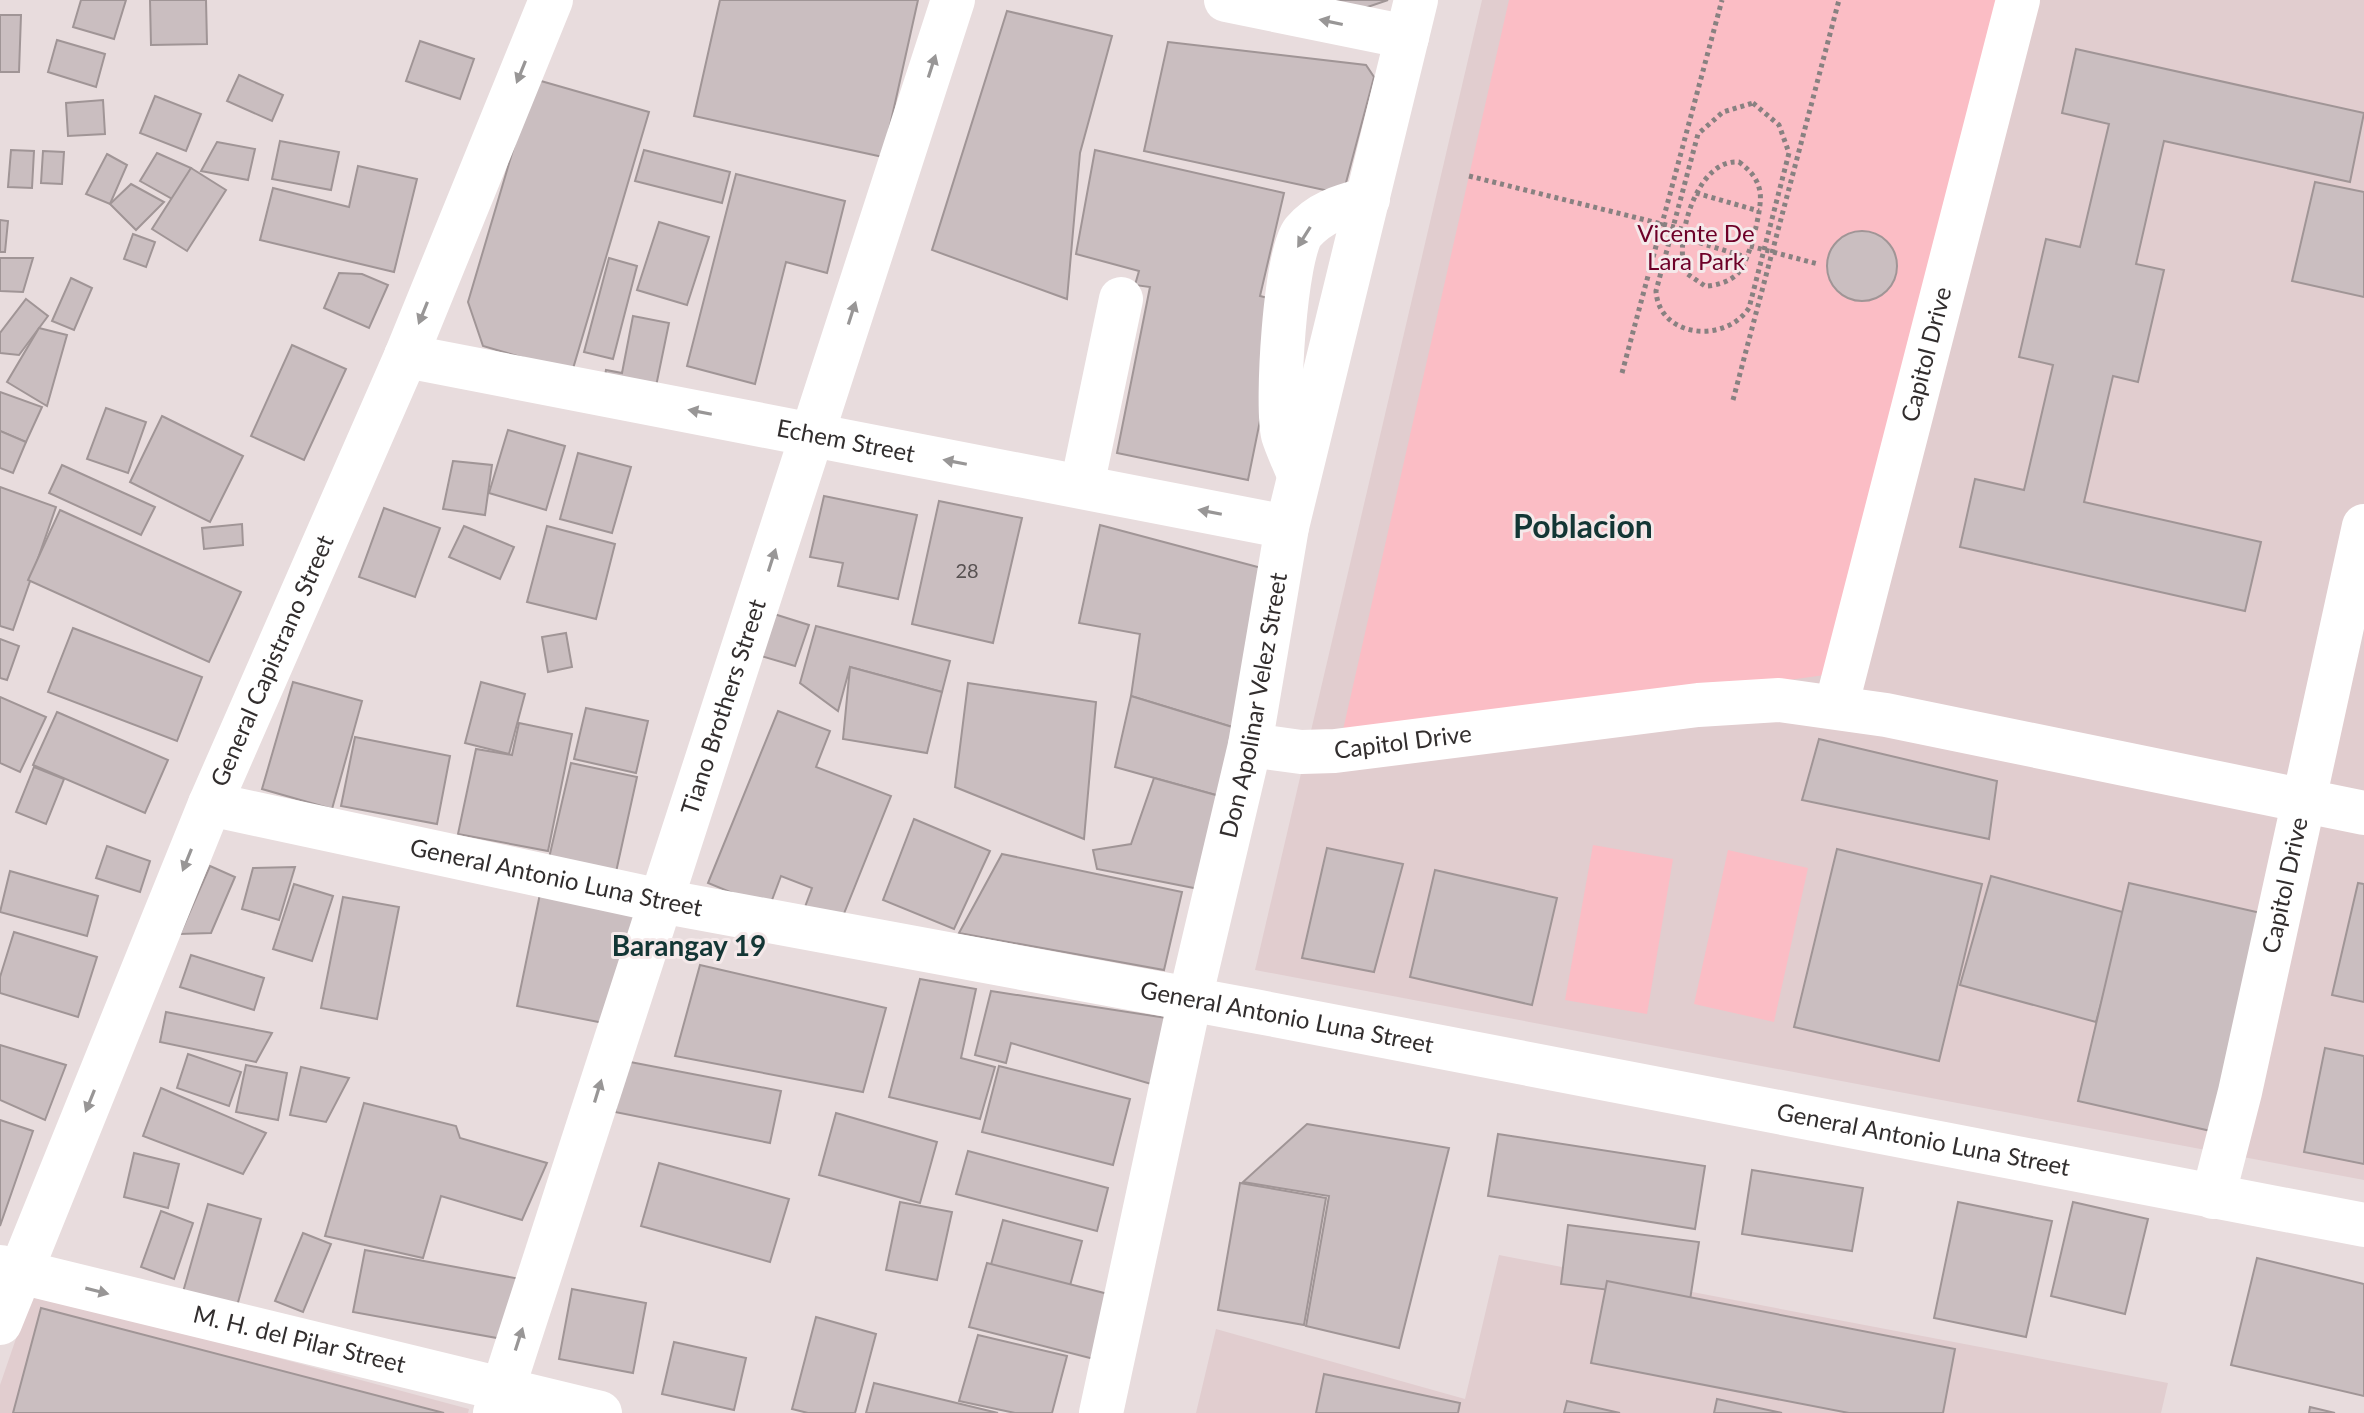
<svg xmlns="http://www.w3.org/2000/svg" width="2364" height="1413" viewBox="0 0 2364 1413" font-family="Lato,sans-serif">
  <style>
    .built { fill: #e1cdcf }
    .green { fill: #fbbdc5 }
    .building { fill: #cabec0; stroke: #a09596; stroke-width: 2 }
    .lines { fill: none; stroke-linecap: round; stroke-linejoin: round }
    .path { stroke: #888181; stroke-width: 5; stroke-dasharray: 4 4; stroke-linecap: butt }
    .minor { stroke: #fff; stroke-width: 44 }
    .major { stroke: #fff; stroke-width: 44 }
    .oneway { fill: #989696 }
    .labels { text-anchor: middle; stroke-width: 6; stroke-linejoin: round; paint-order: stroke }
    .number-label { font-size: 20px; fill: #585252 }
    .park-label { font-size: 24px; fill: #6e0028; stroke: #f5e9ea }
    .street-label { font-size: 24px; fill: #322e2e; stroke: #f5e9ea }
    .quarter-label { font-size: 28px; font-weight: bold; fill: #133635; stroke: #f5e9ea }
    .district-label { font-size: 32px; font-weight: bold; fill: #133635; stroke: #f5e9ea }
  </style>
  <rect width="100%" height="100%" fill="#e8dcdd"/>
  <g class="built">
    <polygon points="1482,0 2364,0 2364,1180 1255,970"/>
    <polygon points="1499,1255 2168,1383 2161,1413 1196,1413 1216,1329 1465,1399"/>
    <polygon points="32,1292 469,1409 468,1413 0,1413 0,1385"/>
  </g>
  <g class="green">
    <polygon points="1509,0 2002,0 1832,674 1340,743"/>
    <polygon points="1593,845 1673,859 1647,1014 1565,1000"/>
    <polygon points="1728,850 1808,868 1774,1022 1694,1004"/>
  </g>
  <g class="building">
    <polygon points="81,0 126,0 114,39 73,27"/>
    <polygon points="150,0 206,0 207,44 151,45"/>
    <polygon points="720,0 918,0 883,157 694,116"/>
    <polygon points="1290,0 1388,0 1353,12"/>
    <polygon points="1007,11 1112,36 1080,153 1067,299 932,250"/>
    <polygon points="0,15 21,15 19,72 0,72"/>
    <polygon points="57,40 105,54 96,87 48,72"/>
    <polygon points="420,41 474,59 460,99 406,81"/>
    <polygon points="1168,42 1366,65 1374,77 1343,194 1144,151"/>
    <polygon points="2076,49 2364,113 2350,182 2164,141 2136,264 2164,270 2138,382 2113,376 2084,502 2261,542 2245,611 1960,547 1975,479 2024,490 2053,365 2019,357 2046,239 2080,247 2109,124 2062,113"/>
    <polygon points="239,75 283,95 272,121 227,101"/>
    <polygon points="534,79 649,112 572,372 483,346 468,302"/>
    <polygon points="155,96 201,114 186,151 140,133"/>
    <polygon points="103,100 105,134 68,136 66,103"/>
    <polygon points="280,141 339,152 331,190 272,179"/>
    <polygon points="217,142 255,149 248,180 201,171"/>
    <polygon points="11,150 34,151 32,188 8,187"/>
    <polygon points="644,150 730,172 722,203 635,181"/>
    <polygon points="1095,150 1284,193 1260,296 1284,302 1248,480 1117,453 1150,287 1135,285 1139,271 1076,254"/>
    <polygon points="43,151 64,152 62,184 41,183"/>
    <polygon points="157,153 191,168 176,201 140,181"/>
    <polygon points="107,154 127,165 110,204 86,194"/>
    <polygon points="358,166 417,179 394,272 260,240 273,188 349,207"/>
    <polygon points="191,168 226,190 187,251 152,229"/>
    <polygon points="736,174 845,201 827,273 786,262 755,384 687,366"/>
    <polygon points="2315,182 2364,192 2364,297 2292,281"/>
    <polygon points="131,184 164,202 136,230 110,204"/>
    <polygon points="0,220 8,221 5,252 0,252"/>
    <polygon points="659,222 709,237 687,305 637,290"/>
    <circle cx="1862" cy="266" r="35"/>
    <polygon points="133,234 155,242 146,267 124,259"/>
    <polygon points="0,258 33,258 23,292 0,291"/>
    <polygon points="609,258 637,266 613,359 584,352"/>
    <polygon points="339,273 362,274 388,285 369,328 324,308"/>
    <polygon points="71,278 92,288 74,330 52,321"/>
    <polygon points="26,299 48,316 19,355 0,353 0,333"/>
    <polygon points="633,316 669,323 654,396 603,386 606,370 622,373"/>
    <polygon points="39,328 67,335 47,406 7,382"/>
    <polygon points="292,345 346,369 304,460 251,436"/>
    <polygon points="0,392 42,407 26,442 0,431"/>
    <polygon points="106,408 146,422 128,473 87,459"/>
    <polygon points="162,416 243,456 210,522 130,482"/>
    <polygon points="508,430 565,446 546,510 489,493"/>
    <polygon points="0,431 26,442 13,473 0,468"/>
    <polygon points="578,453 631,467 612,533 560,519"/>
    <polygon points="453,461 492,465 485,515 443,509"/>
    <polygon points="62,465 155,507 141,535 49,493"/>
    <polygon points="0,487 56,507 13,630 0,626"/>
    <polygon points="824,496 917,515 898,599 838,586 843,563 810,557"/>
    <polygon points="939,501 1022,518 993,643 912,624"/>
    <polygon points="384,508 440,528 415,597 359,577"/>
    <polygon points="60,510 241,592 209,662 28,580"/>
    <polygon points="242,524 243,545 204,549 202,528"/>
    <polygon points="1100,525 1269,570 1242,730 1131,696 1140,634 1079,623"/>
    <polygon points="464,526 514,547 500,579 449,557"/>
    <polygon points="547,526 615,544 596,619 527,602"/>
    <polygon points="774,614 809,625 795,666 761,656"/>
    <polygon points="816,626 950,661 942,692 850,667 838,711 800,683"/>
    <polygon points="73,628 202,677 177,741 48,692"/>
    <polygon points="566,633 572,667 548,672 542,637"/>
    <polygon points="0,639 19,646 7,680 0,678"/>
    <polygon points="850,667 942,692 927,753 843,739"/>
    <polygon points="293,682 362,701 332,809 262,789"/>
    <polygon points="481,682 525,694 509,754 465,743"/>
    <polygon points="968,683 1096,702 1084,839 955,787"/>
    <polygon points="1131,696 1242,730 1223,797 1115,767"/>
    <polygon points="0,697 46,717 20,772 0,763"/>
    <polygon points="586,708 648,721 636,773 574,759"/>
    <polygon points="778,711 830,731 816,767 891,796 841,921 805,907 812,888 781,876 769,908 708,883"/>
    <polygon points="57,712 168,760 145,813 33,765"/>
    <polygon points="519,723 572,734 548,851 458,834 476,749 512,755"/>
    <polygon points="355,737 450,756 437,824 341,806"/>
    <polygon points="1819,739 1997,781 1989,839 1802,800"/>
    <polygon points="571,763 637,777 616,872 549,858"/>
    <polygon points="34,767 64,779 46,824 16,812"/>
    <polygon points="1154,778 1223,797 1199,889 1097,869 1093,850 1131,844"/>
    <polygon points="914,819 990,851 954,929 883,900"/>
    <polygon points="107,846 150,861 140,892 96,878"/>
    <polygon points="1327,848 1403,864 1374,972 1302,958"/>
    <polygon points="1837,849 1982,884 1939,1061 1794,1027"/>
    <polygon points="1002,854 1182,892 1164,970 959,933"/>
    <polygon points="210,866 235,877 211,933 180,934"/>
    <polygon points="295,867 279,920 242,909 253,868"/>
    <polygon points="1435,870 1557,898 1532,1005 1410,977"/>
    <polygon points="10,871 98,896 87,936 0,912"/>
    <polygon points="1991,876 2126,913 2096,1022 1960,985"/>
    <polygon points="2129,883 2274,916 2224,1134 2078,1101"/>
    <polygon points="2358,883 2364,884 2364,1002 2332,995"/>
    <polygon points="294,884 333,896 312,961 273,949"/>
    <polygon points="541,889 643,909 619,1026 517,1006"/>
    <polygon points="343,897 399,907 377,1019 321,1008"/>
    <polygon points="14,932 97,957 78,1017 0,993 0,977"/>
    <polygon points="191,955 264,978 254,1010 180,987"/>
    <polygon points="700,965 886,1008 863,1092 675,1056"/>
    <polygon points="920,979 976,989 961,1058 995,1067 980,1119 889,1097"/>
    <polygon points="991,991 1173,1019 1158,1086 1011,1043 1006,1063 975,1055"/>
    <polygon points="166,1012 272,1033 256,1062 160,1042"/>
    <polygon points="0,1045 66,1065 45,1120 0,1100"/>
    <polygon points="2325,1048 2364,1056 2364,1164 2304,1152"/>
    <polygon points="188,1054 241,1072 229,1106 177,1088"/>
    <polygon points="625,1061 781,1091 770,1143 615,1112"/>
    <polygon points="246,1065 287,1073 278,1120 236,1112"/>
    <polygon points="999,1066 1130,1099 1113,1165 982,1132"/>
    <polygon points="301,1067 349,1078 326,1122 290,1115"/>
    <polygon points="161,1088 266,1133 243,1174 143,1136"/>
    <polygon points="364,1103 456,1126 460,1138 547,1163 522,1220 441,1196 423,1258 325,1236"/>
    <polygon points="836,1113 937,1142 920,1203 819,1175"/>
    <polygon points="0,1120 33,1131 0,1226"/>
    <polygon points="1307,1124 1449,1148 1399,1348 1306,1326 1329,1196 1243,1182"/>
    <polygon points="1498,1134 1705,1166 1695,1229 1488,1196"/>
    <polygon points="968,1151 1108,1188 1097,1231 956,1194"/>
    <polygon points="134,1153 179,1164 168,1208 124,1197"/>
    <polygon points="659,1163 789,1199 770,1262 641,1226"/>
    <polygon points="1752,1170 1863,1188 1852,1251 1742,1234"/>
    <polygon points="1240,1183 1326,1198 1304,1325 1218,1310"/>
    <polygon points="900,1202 952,1212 937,1280 886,1270"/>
    <polygon points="1958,1202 2052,1221 2026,1337 1934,1318"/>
    <polygon points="2073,1202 2148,1219 2125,1314 2051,1296"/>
    <polygon points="208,1204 261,1219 237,1306 183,1292"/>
    <polygon points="161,1211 193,1223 174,1279 141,1267"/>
    <polygon points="1003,1220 1082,1241 1068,1293 989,1272"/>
    <polygon points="1568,1225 1699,1242 1690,1300 1561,1284"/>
    <polygon points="303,1233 331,1244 303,1312 275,1301"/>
    <polygon points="365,1250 520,1279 508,1340 353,1312"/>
    <polygon points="2257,1258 2364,1284 2364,1396 2231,1365"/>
    <polygon points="987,1263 1112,1295 1094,1359 969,1327"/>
    <polygon points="1607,1281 1955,1349 1943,1413 1849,1413 1591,1363"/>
    <polygon points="572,1289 646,1303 633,1373 559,1359"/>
    <polygon points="41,1308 444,1413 13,1413"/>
    <polygon points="816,1317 876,1334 855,1413 808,1413 792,1409"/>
    <polygon points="978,1335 1067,1356 1052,1413 1015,1413 959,1401"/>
    <polygon points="674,1342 746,1358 734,1410 662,1394"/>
    <polygon points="1324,1374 1460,1403 1458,1413 1316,1413"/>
    <polygon points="874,1383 998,1413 866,1413"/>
    <polygon points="1717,1399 1782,1413 1714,1413"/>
    <polygon points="1567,1401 1620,1413 1564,1413"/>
    <polygon points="2310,1407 2335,1413 2309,1413"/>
  </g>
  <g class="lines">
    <g class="path">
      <path d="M1753,103L1779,125L1789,153L1749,308C1725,344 1659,338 1656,291L1698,134L1723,112Z"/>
      <path d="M1739,162C1750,170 1758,179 1760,192C1763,207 1749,261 1739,272C1732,281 1716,286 1705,286L1686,273C1673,243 1696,158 1739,162Z"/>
      <polyline points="1469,176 1686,230"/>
      <polyline points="1696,193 1759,211"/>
      <polyline points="1684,238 1746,257"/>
      <polyline points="1750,246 1818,264"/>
      <polyline points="1622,373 1722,0"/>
      <polyline points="1733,400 1839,0"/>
    </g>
    <g class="minor">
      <polyline points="1226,0 1407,37"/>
      <path id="s1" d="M406,356L1287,527"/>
      <path d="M1299,475C1294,462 1287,448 1283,435C1276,404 1285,255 1303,232C1321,211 1343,206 1368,199"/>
      <polyline points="1082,486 1121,299"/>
      <path id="s2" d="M1836,707L2018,0"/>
      <path id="s3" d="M1250,745L1301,752L1335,751L1698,705L1779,700L1886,715L2364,813"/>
      <path id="s4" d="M210,804L661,901L1254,1011L2364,1225"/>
      <path id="s5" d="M2213,1197L2240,1092L2364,526"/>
      <path id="s6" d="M0,1267L600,1413"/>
      <path id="s7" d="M495,1413L953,0"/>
    </g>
    <g class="major">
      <path id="s8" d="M0,1323L210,804L406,356L551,0"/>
      <path id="s9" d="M1101,1413L1190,999L1250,745L1287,527L1416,0"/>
    </g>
  </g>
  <defs><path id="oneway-solid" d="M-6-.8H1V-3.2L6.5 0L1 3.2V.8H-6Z" transform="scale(2)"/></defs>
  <g class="oneway">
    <use href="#oneway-solid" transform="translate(1331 22) rotate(-168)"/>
    <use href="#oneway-solid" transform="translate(932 66) rotate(-72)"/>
    <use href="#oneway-solid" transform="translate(521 72) rotate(112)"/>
    <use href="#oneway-solid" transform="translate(1304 237) rotate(122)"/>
    <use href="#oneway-solid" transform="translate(423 313) rotate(112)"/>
    <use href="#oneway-solid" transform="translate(852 313) rotate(-72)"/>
    <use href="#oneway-solid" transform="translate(700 412) rotate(-169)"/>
    <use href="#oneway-solid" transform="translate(955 462) rotate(-169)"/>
    <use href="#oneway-solid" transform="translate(1210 512) rotate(-169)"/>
    <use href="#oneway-solid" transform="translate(772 560) rotate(-72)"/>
    <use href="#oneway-solid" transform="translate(187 860) rotate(112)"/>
    <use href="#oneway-solid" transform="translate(598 1091) rotate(-73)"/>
    <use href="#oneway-solid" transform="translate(90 1101) rotate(112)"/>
    <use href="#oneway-solid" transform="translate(97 1291) rotate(14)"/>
    <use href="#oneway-solid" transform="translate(519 1339) rotate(-72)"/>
  </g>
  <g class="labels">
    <g class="number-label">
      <text x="967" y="578">28</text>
    </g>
    <g class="park-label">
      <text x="1696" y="242">Vicente De<tspan x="1696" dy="28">Lara Park</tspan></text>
    </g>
    <g class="street-label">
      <text dy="8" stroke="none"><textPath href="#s2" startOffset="364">Capitol Drive</textPath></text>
      <text dy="8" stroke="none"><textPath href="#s1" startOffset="448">Echem Street</textPath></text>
      <text dy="8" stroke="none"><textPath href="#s8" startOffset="716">General Capistrano Street</textPath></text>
      <text dy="8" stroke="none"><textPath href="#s9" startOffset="724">Don Apolinar Velez Street</textPath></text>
      <text dy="8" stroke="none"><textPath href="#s7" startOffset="742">Tiano Brothers Street</textPath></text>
      <text dy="8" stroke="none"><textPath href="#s3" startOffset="154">Capitol Drive</textPath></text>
      <text dy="8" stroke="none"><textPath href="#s4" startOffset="354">General Antonio Luna Street</textPath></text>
      <text dy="8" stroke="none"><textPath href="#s5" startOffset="320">Capitol Drive</textPath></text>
      <text dy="8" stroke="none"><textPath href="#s4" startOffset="1098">General Antonio Luna Street</textPath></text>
      <text dy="8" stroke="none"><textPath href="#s4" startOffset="1746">General Antonio Luna Street</textPath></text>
      <text dy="8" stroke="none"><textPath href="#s6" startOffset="308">M. H. del Pilar Street</textPath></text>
    </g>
    <g class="quarter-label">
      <text x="689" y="956">Barangay 19</text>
    </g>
    <g class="district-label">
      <text x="1583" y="538">Poblacion</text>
    </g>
  </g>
</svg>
